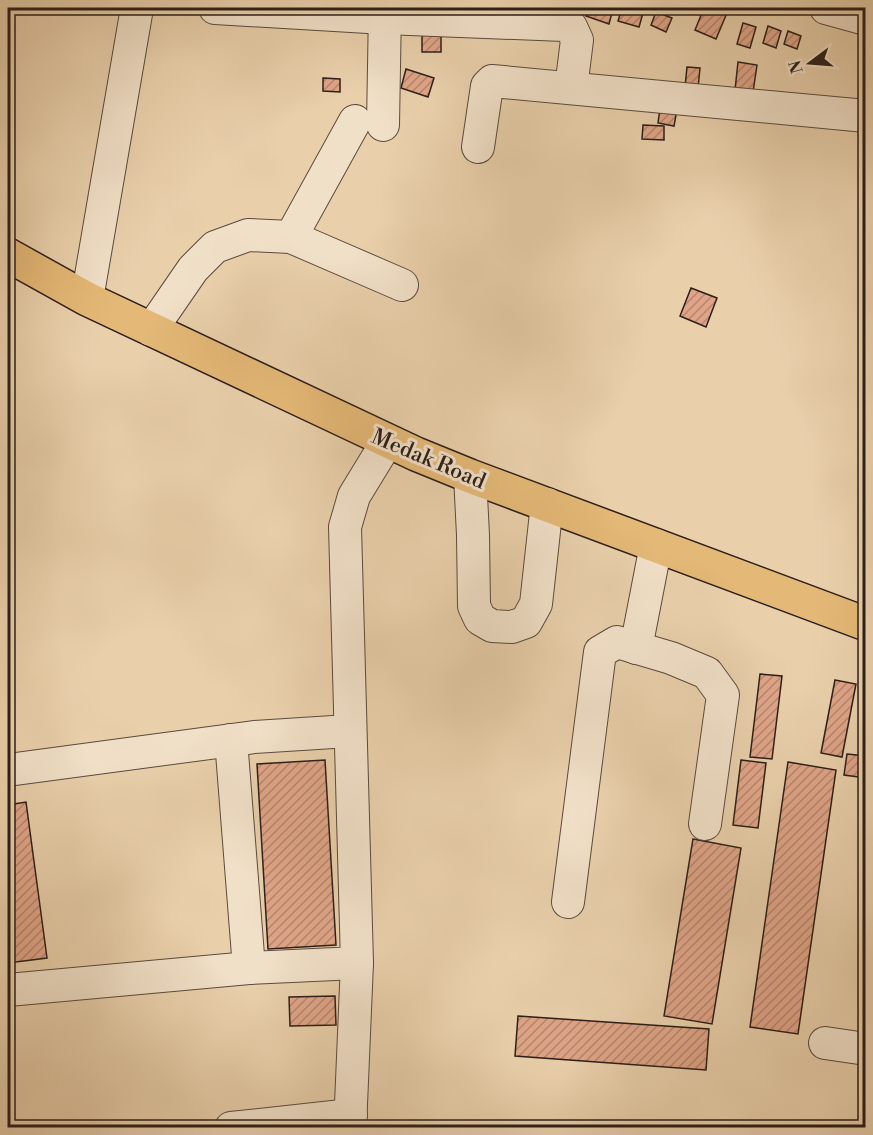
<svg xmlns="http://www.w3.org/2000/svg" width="873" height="1135" viewBox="0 0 873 1135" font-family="'Libre Bodoni',serif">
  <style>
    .building { fill: url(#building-hatch); stroke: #2c1e19; stroke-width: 1.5 }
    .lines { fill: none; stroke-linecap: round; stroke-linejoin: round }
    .minor-casing { stroke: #5b4a3e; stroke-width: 34 }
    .major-casing { stroke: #2c1e19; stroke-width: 36 }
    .minor { stroke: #f1e0c8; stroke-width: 32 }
    .major { stroke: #e4b876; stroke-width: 33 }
    .labels { text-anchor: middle; stroke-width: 6; stroke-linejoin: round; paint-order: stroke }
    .street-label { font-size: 22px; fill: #2c1e19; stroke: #f1e0c8 }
  </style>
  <defs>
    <pattern id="building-hatch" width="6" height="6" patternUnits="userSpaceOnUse" patternTransform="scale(1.5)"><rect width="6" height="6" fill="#e0a588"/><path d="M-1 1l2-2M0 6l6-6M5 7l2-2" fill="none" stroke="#b6866e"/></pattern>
  </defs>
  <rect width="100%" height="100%" fill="#e9d0ab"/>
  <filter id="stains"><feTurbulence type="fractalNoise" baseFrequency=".00333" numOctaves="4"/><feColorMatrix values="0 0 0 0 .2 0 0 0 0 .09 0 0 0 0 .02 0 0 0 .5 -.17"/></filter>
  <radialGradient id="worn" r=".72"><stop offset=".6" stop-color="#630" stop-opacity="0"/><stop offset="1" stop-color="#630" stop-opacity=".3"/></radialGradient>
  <g class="building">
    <polygon points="588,8 613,9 609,24 586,16"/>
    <polygon points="622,8 643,13 639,27 618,21"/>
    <polygon points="704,8 729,8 716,39 695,30"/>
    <polygon points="656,12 672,18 666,32 651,25"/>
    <polygon points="743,23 756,27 750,48 737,44"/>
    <polygon points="422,24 441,25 441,52 422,52"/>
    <polygon points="768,26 781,31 776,48 763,43"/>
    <polygon points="788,31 801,36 797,49 784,44"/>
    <polygon points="738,62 757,65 753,92 735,90"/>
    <polygon points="687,67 700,68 698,88 685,87"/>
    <polygon points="406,69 434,78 428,97 401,88"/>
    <polygon points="323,78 340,79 340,92 323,91"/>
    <polygon points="661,101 678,104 674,126 658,123"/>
    <polygon points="643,125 664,126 664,140 642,139"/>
    <polygon points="691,288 717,298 706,327 680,316"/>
    <polygon points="760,674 782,676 772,759 750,757"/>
    <polygon points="835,680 856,684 842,757 821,753"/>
    <polygon points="847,754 866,756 866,778 844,775"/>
    <polygon points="325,760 336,945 268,949 257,764"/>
    <polygon points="741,760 766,763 758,828 733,825"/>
    <polygon points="788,762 836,770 798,1034 750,1027"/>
    <polygon points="26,802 47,958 8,963 8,805"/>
    <polygon points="693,839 741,848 712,1024 664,1016"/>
    <polygon points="335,996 336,1025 290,1026 289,997"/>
    <polygon points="518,1016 709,1029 706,1070 515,1056"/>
  </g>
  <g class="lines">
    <g class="minor-casing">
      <g id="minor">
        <polyline points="215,8 385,18 564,25 571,27 577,40 571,88"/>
        <polyline points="826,8 866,19"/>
        <polyline points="383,125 385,8"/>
        <polyline points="478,147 487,86 492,81 866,116"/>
        <polyline points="291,237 355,121"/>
        <polyline points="87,299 137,8"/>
        <polyline points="151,330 193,269 215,247 248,235 291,237 402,285"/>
        <polyline points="470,476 473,535 474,606 480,619 492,626 512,627 526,622 536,604 547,504"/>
        <polyline points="636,648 656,545"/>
        <polyline points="231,740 249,968"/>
        <polyline points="8,770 254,737 349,731"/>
        <polyline points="568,902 600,652 617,642 671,658 707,673 723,695 705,824"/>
        <polyline points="8,990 249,968 357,963 345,527 354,496 387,442"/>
        <polyline points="825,1043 866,1049"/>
        <polyline points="231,1128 351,1115"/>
        <polyline points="350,1128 357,963"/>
      </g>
    </g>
    <g class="major-casing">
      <polyline id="major" points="8,255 87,299 416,454 470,476 866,624"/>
    </g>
    <use href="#minor" class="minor"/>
    <use href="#major" class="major"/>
  </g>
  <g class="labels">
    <g class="street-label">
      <text transform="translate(429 458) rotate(23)" y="8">Medak Road</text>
    </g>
  </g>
  <rect width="873" height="1135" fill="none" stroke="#e9d0ab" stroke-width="30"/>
  <rect x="9" y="9" width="855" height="1117" fill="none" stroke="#2c1e19" stroke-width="3"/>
  <rect x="15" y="15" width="843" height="1105" fill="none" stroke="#2c1e19" stroke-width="1.5"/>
  <g transform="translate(810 63) rotate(254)" stroke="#f1e0c8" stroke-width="4.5" paint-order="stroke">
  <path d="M0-4.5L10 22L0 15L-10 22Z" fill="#2c1e19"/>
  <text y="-9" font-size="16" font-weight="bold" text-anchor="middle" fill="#2c1e19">N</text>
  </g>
  <rect width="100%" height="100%" filter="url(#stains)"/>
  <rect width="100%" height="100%" fill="url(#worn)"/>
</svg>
